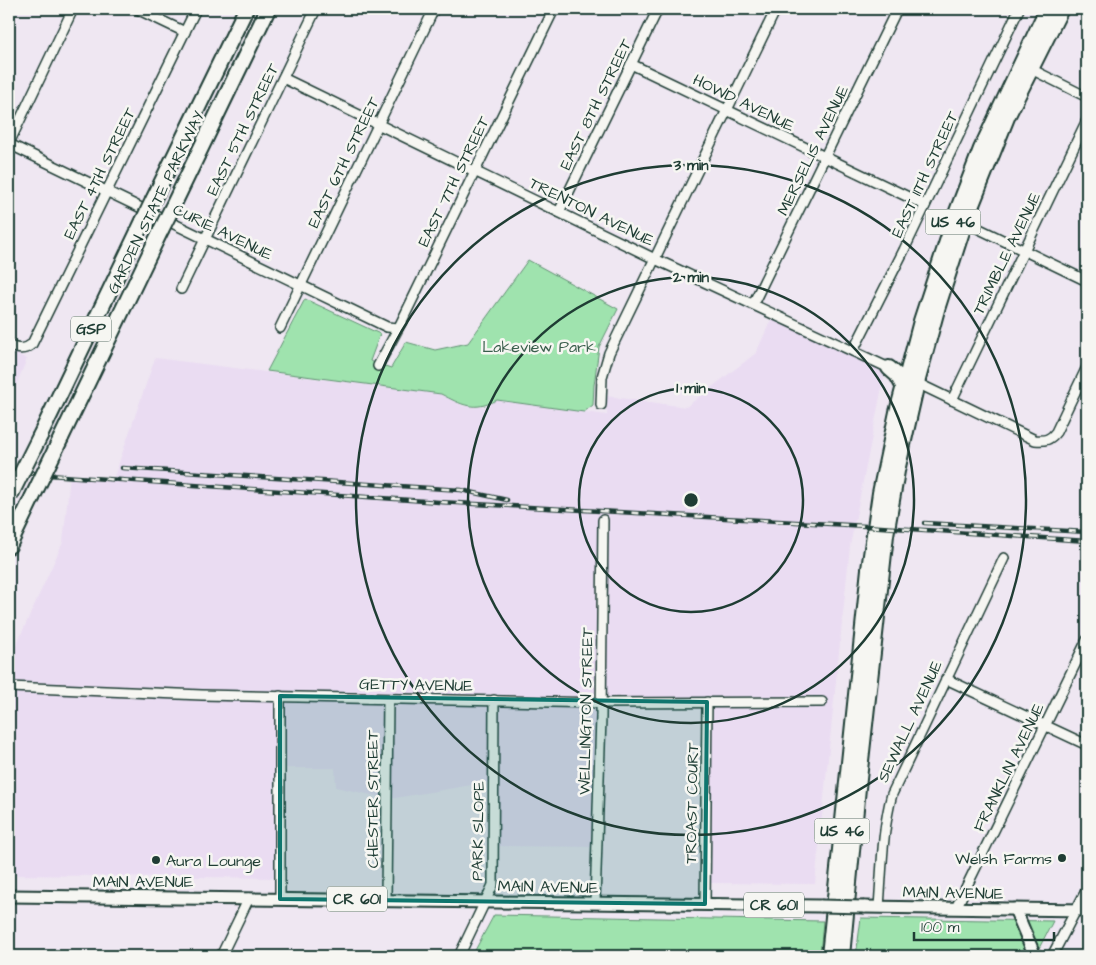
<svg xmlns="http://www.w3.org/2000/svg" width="1096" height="965" viewBox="0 0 1096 965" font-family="'Architects Daughter',sans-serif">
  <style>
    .built { fill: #eadcf2 }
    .green { fill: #9fe3ae; stroke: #5f9071 }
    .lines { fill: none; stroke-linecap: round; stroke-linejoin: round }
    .minor-casing { stroke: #1f3d34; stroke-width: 12 }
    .major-casing { stroke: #1f3d34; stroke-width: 15 }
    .highway-casing { stroke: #1f3d34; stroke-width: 18 }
    .minor { stroke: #f6f6f2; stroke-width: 9 }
    .major { stroke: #f6f6f2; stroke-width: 11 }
    .highway { stroke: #f6f6f2; stroke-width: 14 }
    .rail-casing { stroke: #1f3d34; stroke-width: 4.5 }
    .rail { stroke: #f6f6f2; stroke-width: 2.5; stroke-dasharray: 8; stroke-linecap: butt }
    .major-bridge-casing { stroke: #1f3d34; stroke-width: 15; stroke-linecap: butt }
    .highway-bridge-casing { stroke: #1f3d34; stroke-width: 18; stroke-linecap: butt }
    .major-bridge { stroke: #f6f6f2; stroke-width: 11 }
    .highway-bridge { stroke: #f6f6f2; stroke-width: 14 }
    .marked { fill: #0f766e; fill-opacity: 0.2; stroke: #0f766e; stroke-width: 4; stroke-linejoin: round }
    .ring { fill: none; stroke: #1f3d34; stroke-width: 2.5 }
    .poi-dot { fill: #1f3d34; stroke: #f6f6f2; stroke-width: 2 }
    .labels { text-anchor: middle; stroke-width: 5; stroke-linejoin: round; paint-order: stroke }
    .shield { fill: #f6f6f2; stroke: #60746d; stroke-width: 1 }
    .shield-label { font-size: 15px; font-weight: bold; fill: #1f3d34 }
    .street-label { font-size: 16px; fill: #1f3d34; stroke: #f6f6f2 }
    .park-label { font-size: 16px; fill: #395e4c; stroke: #f6f6f2 }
    .poi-label { font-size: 16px; fill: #1f3d34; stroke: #f6f6f2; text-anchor: end }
    .centre { fill: #1f3d34; stroke: #f6f6f2; stroke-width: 2.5 }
    .ring-label { font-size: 15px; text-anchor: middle; font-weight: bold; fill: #1f3d34; stroke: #f6f6f2; stroke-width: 5; stroke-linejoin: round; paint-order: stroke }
  </style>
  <rect width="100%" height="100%" fill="#efe7f2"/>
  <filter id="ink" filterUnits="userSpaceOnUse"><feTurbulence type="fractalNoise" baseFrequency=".02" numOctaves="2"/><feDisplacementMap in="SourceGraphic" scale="10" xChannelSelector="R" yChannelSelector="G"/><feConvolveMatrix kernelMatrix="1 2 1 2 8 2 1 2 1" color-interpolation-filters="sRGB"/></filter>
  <g filter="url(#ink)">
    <g class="built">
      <polygon points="774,313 886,367 850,546 815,884 710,883 712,702 601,702 601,847 494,846 495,781 389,799 336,787 335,768 283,768 282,878 9,875 9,661 63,542 70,476 113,480 155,358 441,394 463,406 484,407 497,400 607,415 606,396 686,407 756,353"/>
      <polygon points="9,350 27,359 9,401"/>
    </g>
    <g class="green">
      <path d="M528,260L618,309L599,347L594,385L593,405L584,412L497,400C474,412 462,405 441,394L267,371L305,299L380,334L370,361L391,368L406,342L435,350L468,343Z"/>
      <polygon points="494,915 823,921 820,956 472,956"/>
      <polygon points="861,918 1053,921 1035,956 856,956"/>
    </g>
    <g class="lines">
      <g class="minor-casing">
        <g id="minor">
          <polyline points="137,9 185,32"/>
          <polyline points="631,64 925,205"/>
          <polyline points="1031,69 1087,97"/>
          <polyline points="283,78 655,259 889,368"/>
          <polyline points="9,143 73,9"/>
          <polyline points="9,144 387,327 398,328"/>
          <polyline points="559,212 658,9"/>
          <polyline points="965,222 1087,281"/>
          <polyline points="181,289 316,9"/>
          <polyline points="753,304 897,9"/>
          <polyline points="280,328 434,9"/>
          <path d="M9,346C18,349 24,351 32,344L196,9"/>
          <polyline points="853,351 904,250 1019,9"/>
          <polyline points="378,366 400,325 554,9"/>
          <path d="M917,383L1035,440C1045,441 1050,440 1056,432L1087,367"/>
          <polyline points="952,400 1087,120"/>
          <polyline points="601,405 602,377 609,353 776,9"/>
          <polyline points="946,679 1087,745"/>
          <polyline points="9,687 202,695 600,703 822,702"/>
          <polyline points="280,899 280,696"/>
          <polyline points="386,900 388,699"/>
          <polyline points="595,902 601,717 603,520"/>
          <polyline points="705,904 707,702"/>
          <path d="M879,907C882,869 882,831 892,794L1004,558"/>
          <polyline points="956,908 1087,640"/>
          <polyline points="221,956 249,898"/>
          <polyline points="459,956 493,885 494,700"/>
          <polyline points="1052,956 1087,889"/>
        </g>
      </g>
      <g class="major-casing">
        <g id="major">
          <polyline points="9,896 821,906"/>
          <polyline points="864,907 1087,910"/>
          <polyline points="1015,909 1035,956"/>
        </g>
      </g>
      <g class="highway-casing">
        <g id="highway">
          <polyline points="153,200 246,9"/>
          <polyline points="172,208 268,9"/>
          <polyline points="889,368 897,375 903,386"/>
          <polyline points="40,436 143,221"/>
          <polyline points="61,438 161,230"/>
          <polyline points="9,546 32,498"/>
          <polyline points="829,956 869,569 880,493 897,412 921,321 956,214 981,149 1047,9"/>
          <polyline points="842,956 858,788 886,535 897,471 917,383 938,306 965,222 1008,115 1061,9"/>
        </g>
      </g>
      <use href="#minor" class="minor"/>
      <use href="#major" class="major"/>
      <use href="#highway" class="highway"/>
      <g class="rail-casing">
        <g id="rail">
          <polyline points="122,468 461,490 507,500"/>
          <polyline points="9,470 49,475 439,502 866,526 1087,541"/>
          <polyline points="924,523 1087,532"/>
        </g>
      </g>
      <use href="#rail" class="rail"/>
      <g class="major-bridge-casing">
        <polyline id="major-bridge" points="821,906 864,907"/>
      </g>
      <g class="highway-bridge-casing">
        <g id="highway-bridge">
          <polyline points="143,221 153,200"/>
          <polyline points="161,230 172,208"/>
          <polyline points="10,496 40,436"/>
          <polyline points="32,498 61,438"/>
        </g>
      </g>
      <use href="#major-bridge" class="major-bridge"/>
      <use href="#highway-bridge" class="highway-bridge"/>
    </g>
  </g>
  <path class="marked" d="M280,696L707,702L705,904L280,899Z"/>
  <g class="ring">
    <circle cx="691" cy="500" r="112"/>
    <circle cx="691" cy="500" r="223"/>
    <circle cx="691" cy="500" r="335"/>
  </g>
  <g class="poi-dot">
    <circle cx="1062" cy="858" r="5"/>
    <circle cx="156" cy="860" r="5"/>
  </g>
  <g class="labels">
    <g class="shield">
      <rect x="925.5" y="209.5" width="55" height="25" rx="4"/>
      <rect x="71" y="316.5" width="40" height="25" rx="4"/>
      <rect x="814.5" y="818.5" width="55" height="25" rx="4"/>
      <rect x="327" y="886.5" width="60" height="25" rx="4"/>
      <rect x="744" y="892.5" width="60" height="25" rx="4"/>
    </g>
    <g class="shield-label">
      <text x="953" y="227">US 46</text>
      <text x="91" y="334">GSP</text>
      <text x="842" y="836">US 46</text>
      <text x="357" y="904">CR 601</text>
      <text x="774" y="910">CR 601</text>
    </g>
    <g class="street-label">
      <text transform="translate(744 102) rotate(26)" y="6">HOWD AVENUE</text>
      <text transform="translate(595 104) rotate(-64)" y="6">EAST 8TH STREET</text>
      <text transform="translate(242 129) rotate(-64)" y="6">EAST 5TH STREET</text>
      <text transform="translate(812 150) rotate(-64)" y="6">MERSELIS AVENUE</text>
      <text transform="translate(343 162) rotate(-64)" y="6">EAST 6TH STREET</text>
      <text transform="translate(99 173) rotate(-64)" y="6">EAST 4TH STREET</text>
      <text transform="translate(924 174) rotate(-65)" y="6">EAST 11TH STREET</text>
      <text transform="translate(453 181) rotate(-64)" y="6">EAST 7TH STREET</text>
      <text transform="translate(155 202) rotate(-64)" y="6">GARDEN STATE PARKWAY</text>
      <text transform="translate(592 211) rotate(26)" y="6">TRENTON AVENUE</text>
      <text transform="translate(223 231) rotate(26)" y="6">CURIE AVENUE</text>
      <text transform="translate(1006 253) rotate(-64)" y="6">TRIMBLE AVENUE</text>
      <text transform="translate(416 684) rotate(1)" y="6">GETTY AVENUE</text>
      <text transform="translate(585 711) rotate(-89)" y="6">WELLINGTON STREET</text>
      <text transform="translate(909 721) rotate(-65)" y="6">SEWALL AVENUE</text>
      <text transform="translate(1008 767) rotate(-64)" y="6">FRANKLIN AVENUE</text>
      <text transform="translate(372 799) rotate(-90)" y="6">CHESTER STREET</text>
      <text transform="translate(691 803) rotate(-89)" y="6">TROAST COURT</text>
      <text transform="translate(477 831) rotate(-89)" y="6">PARK SLOPE</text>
      <text x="143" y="887">MAIN AVENUE</text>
      <text transform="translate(548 886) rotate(1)" y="6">MAIN AVENUE</text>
      <text transform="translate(953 892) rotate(1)" y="6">MAIN AVENUE</text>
    </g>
    <g class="park-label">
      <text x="539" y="352">Lakeview Park</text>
    </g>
    <g class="poi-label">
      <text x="1052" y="864">Welsh Farms</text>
      <text x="166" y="866" text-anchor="start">Aura Lounge</text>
    </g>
  </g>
  <circle cx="691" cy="500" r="8" class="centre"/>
  <g class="ring-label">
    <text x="691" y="170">3 min</text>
    <text x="691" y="282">2 min</text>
    <text x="691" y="393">1 min</text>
  </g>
  <rect width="1096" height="965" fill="none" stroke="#f6f6f2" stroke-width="30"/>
  <rect x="15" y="15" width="1066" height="935" fill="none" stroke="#1f3d34" stroke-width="2" filter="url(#ink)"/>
  <path d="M914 932v8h140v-8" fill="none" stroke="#1f3d34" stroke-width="2.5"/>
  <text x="921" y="932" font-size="15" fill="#1f3d34" stroke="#f6f6f2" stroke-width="4" paint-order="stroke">100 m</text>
</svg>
